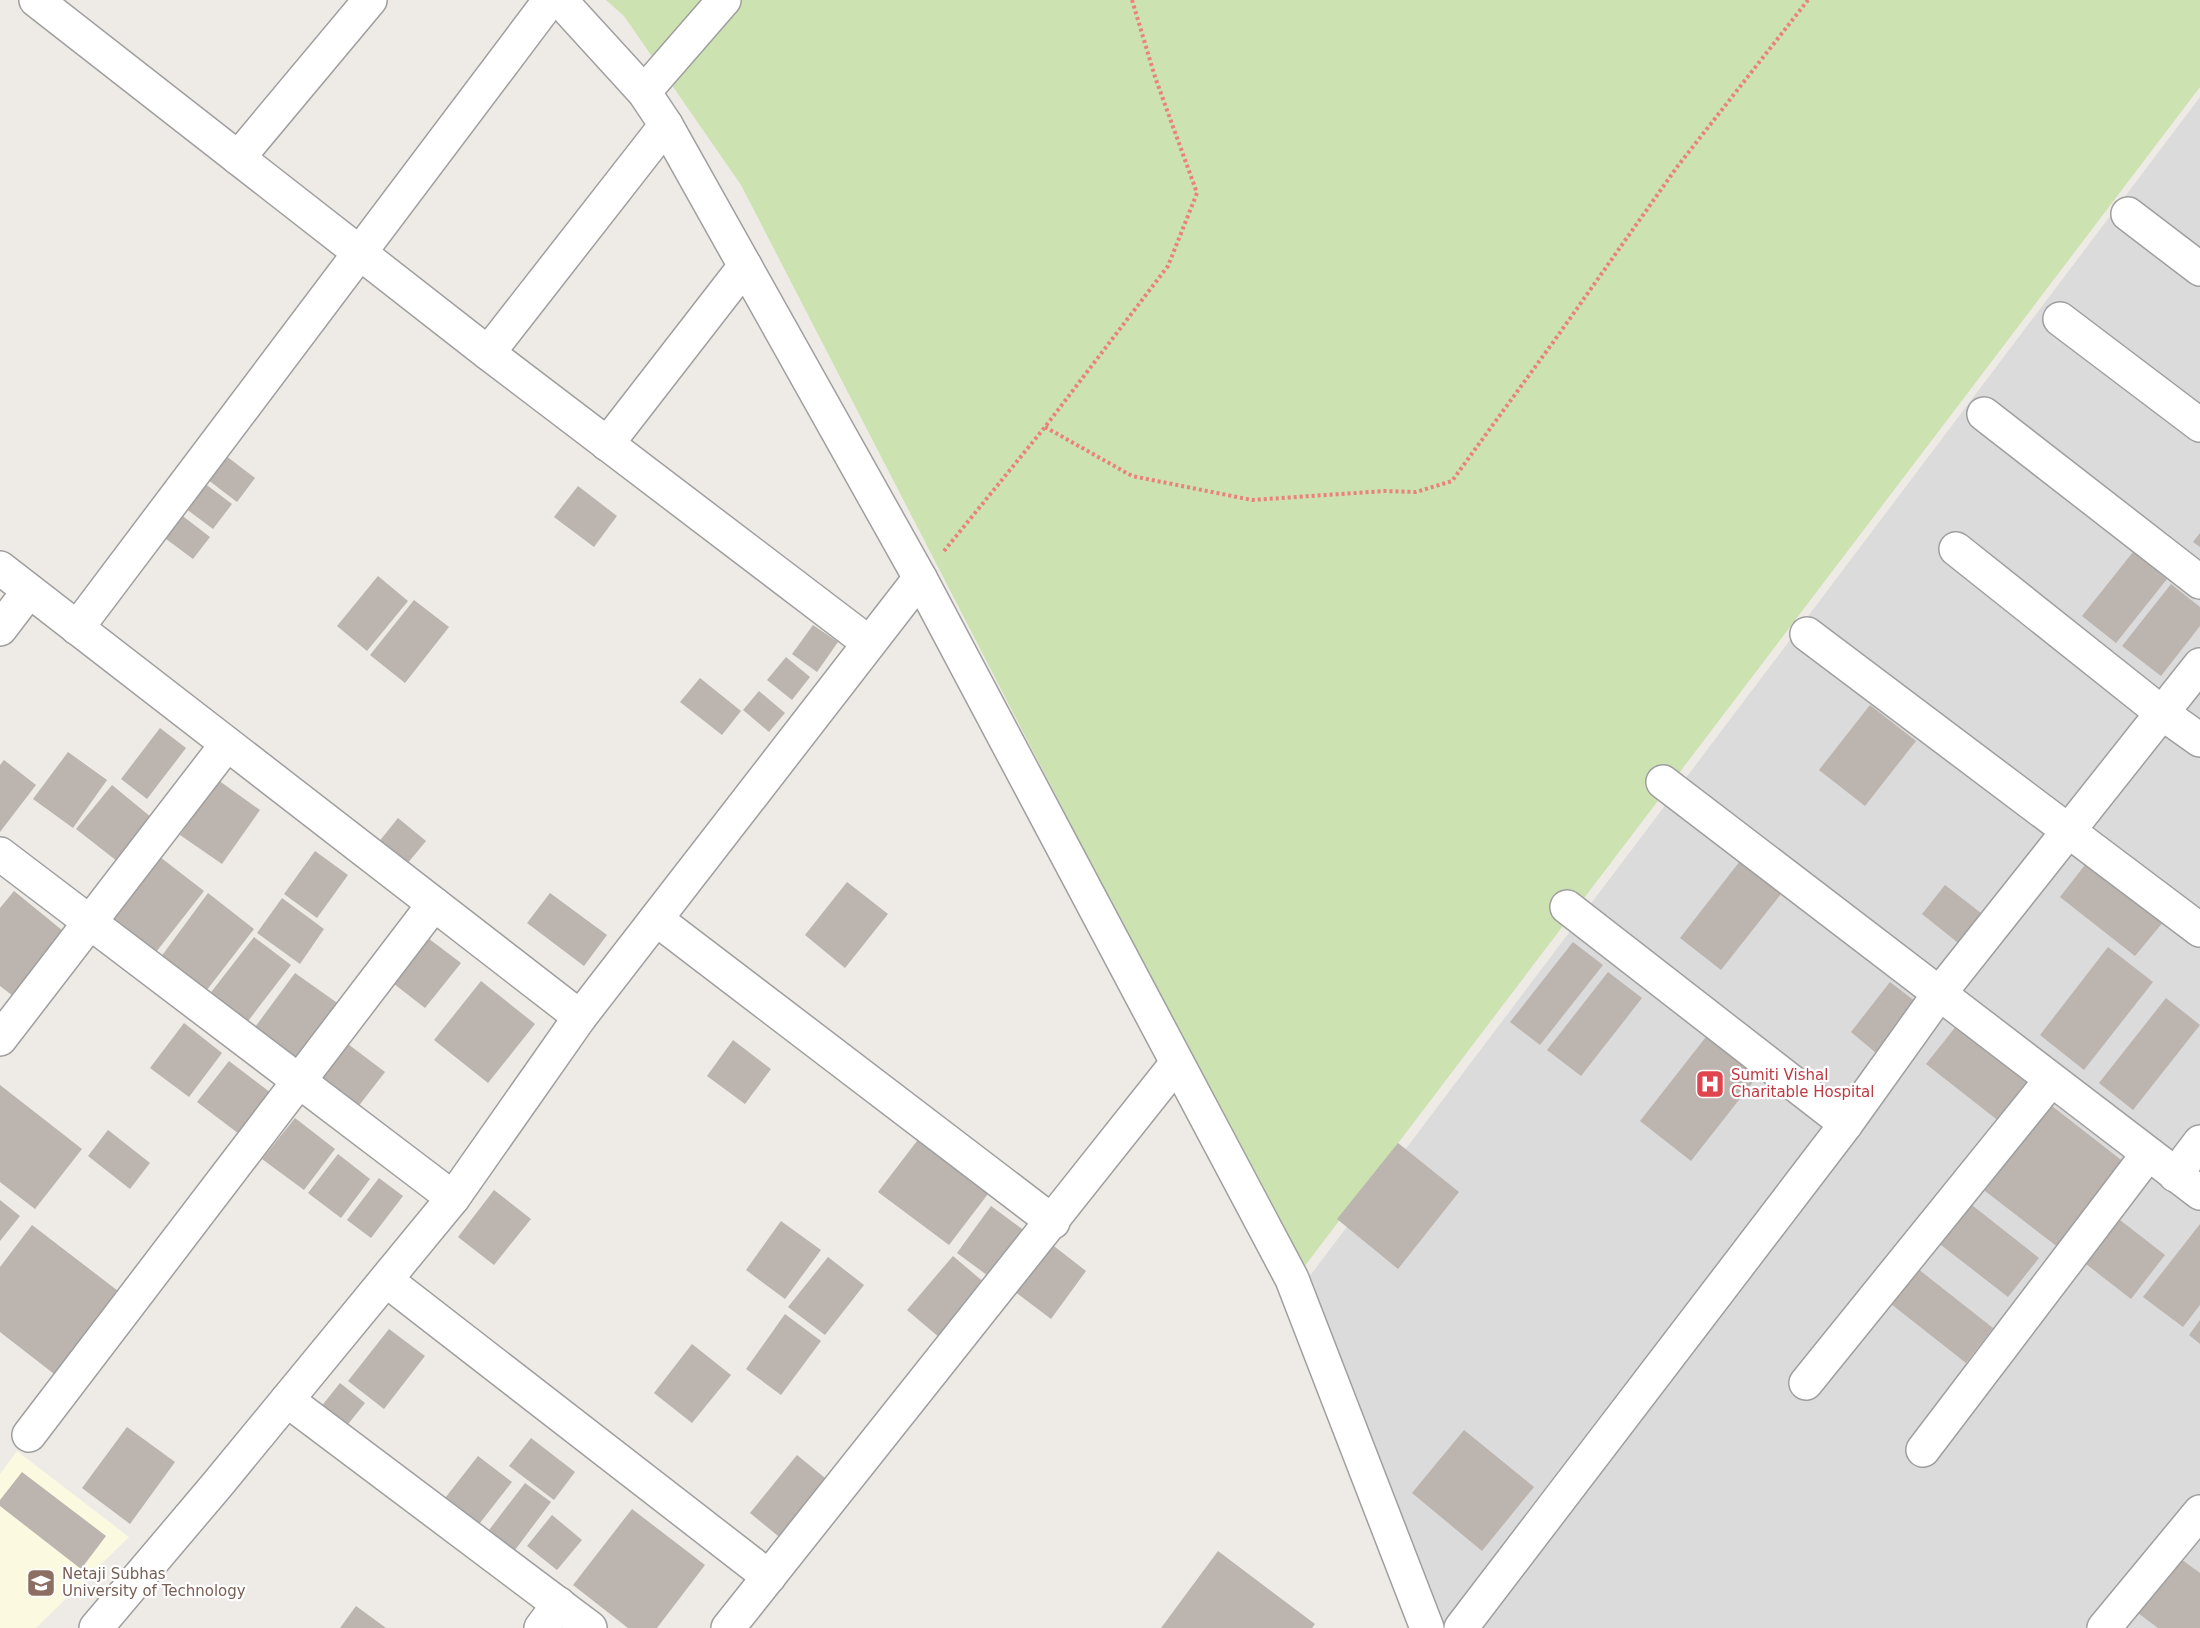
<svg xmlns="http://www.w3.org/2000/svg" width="2200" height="1628" viewBox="0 0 2200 1628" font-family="'DejaVu Sans',sans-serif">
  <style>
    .residential { fill: #dcdbdb }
    .education { fill: #fbfae1 }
    .grass { fill: #cce2b1 }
    .building { fill: #bbb4af }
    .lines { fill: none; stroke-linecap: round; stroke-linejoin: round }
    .street-casing { stroke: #9f9f9f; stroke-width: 36 }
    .path { stroke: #ea817b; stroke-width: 4; stroke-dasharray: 3 3; stroke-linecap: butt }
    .street { stroke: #fff; stroke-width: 33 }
    .labels { text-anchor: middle; stroke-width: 4.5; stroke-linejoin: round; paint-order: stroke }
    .health-label { font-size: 15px; fill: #be3a42; stroke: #fff; text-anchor: start }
    .education-label { font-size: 15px; fill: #785e54; stroke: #fff; text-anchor: start }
  </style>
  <rect width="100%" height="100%" fill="#eeebe6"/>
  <polygon class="residential" points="2200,97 2200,1628 1442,1628 1306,1281"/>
  <polygon class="education" points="17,1451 129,1537 36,1628 0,1628 0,1474"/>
  <polygon class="grass" points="606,0 2200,0 2200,87 1301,1271 741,185 624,16"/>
  <g class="building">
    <polygon points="217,449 255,478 237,502 199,473"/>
    <polygon points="196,477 232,504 213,529 177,502"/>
    <polygon points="578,486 617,516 594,547 554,517"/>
    <polygon points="171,507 210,537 193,559 154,530"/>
    <polygon points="2200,533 2200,547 2193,542"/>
    <polygon points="2133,552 2167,579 2116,643 2082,616"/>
    <polygon points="378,576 408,601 367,651 337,626"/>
    <polygon points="2171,584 2200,607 2200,626 2161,676 2122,646"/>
    <polygon points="414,600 449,627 405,683 370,655"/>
    <polygon points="813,625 838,642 817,672 792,654"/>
    <polygon points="786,657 810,677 792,700 767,680"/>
    <polygon points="700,678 741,711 722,735 680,702"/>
    <polygon points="759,691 785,713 769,732 743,710"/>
    <polygon points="1870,705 1916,741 1865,806 1819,770"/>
    <polygon points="160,728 186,748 147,799 121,779"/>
    <polygon points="68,752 107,780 73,828 33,799"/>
    <polygon points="4,760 36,785 0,832 0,765"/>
    <polygon points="218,780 260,810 222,864 180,835"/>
    <polygon points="112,785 157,822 122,865 76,829"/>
    <polygon points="398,818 426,841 402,870 374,848"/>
    <polygon points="315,851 348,875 317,918 284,894"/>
    <polygon points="1747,852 1788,885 1721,970 1680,938"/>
    <polygon points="160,857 204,891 153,956 109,922"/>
    <polygon points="2088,861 2164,921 2135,956 2060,897"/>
    <polygon points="847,882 888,914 845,968 805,935"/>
    <polygon points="1945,885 1986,917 1962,946 1922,914"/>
    <polygon points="14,891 68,935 17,999 0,986 0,908"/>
    <polygon points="208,893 254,929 203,995 158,961"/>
    <polygon points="550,893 607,935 584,966 527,923"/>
    <polygon points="282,898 324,929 300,964 257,933"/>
    <polygon points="424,935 461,963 425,1008 389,980"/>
    <polygon points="254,937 291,965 242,1029 205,1000"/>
    <polygon points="1573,942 1603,965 1540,1045 1510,1022"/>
    <polygon points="2108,947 2153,982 2084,1070 2040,1035"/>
    <polygon points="1608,972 1642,998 1581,1076 1547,1050"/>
    <polygon points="295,973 343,1007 298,1069 250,1034"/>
    <polygon points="481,981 535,1024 488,1083 434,1040"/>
    <polygon points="1890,982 1916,1002 1876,1053 1851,1032"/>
    <polygon points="2166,998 2200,1025 2133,1110 2099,1083"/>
    <polygon points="184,1023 222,1053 189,1097 150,1068"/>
    <polygon points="1957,1025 2036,1087 2005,1126 1926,1064"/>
    <polygon points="1713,1028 1764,1068 1691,1161 1640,1121"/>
    <polygon points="733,1040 771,1069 745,1104 707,1076"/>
    <polygon points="344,1041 385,1072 354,1112 314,1082"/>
    <polygon points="229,1061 275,1096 243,1137 197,1102"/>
    <polygon points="0,1085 82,1149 35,1209 0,1182"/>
    <polygon points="2043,1099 2125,1163 2059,1248 1976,1184"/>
    <polygon points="295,1118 335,1149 304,1190 262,1159"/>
    <polygon points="108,1130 150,1163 130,1189 88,1156"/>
    <polygon points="920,1137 991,1190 949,1245 878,1192"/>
    <polygon points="1398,1143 1459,1192 1398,1269 1337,1219"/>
    <polygon points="338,1154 370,1179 341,1218 308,1193"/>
    <polygon points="379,1178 403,1196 371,1238 347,1220"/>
    <polygon points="494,1190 531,1219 494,1265 458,1237"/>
    <polygon points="1963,1198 2039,1258 2008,1297 1932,1238"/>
    <polygon points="0,1200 20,1216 0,1241"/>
    <polygon points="991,1206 1029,1234 995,1281 957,1253"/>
    <polygon points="2120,1220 2165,1255 2131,1299 2086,1264"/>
    <polygon points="781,1221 821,1250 785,1299 746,1270"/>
    <polygon points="2200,1224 2200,1305 2183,1327 2143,1297"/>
    <polygon points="32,1225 122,1294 58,1377 0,1332 0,1267"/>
    <polygon points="1050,1243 1086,1271 1051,1319 1014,1291"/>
    <polygon points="953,1256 993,1290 947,1344 907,1310"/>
    <polygon points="828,1257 864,1285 825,1335 788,1307"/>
    <polygon points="1913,1265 1993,1328 1966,1363 1886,1300"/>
    <polygon points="785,1314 821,1341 781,1395 746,1369"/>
    <polygon points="2200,1320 2200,1344 2189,1335"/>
    <polygon points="389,1329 425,1356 384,1409 348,1381"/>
    <polygon points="692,1344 731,1375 692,1423 654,1393"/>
    <polygon points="340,1383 365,1403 341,1433 316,1413"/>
    <polygon points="127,1427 175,1462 130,1524 82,1488"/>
    <polygon points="1464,1430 1534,1487 1482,1551 1412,1493"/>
    <polygon points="531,1438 575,1472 554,1500 509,1466"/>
    <polygon points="797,1455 836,1487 789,1545 750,1513"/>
    <polygon points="478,1456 512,1482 476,1528 442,1502"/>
    <polygon points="22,1472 106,1536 81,1569 0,1506 0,1500"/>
    <polygon points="525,1483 551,1502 512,1554 486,1534"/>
    <polygon points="632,1509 705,1565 657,1628 628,1628 573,1585"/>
    <polygon points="552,1515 582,1540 557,1570 527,1546"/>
    <polygon points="1218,1551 1315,1624 1312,1628 1161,1628"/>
    <polygon points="2170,1551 2200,1573 2200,1628 2158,1628 2130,1607"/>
    <polygon points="356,1606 386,1628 340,1628"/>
  </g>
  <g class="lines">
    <g class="street-casing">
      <g id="street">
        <polyline points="36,0 488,353 869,643"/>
        <polyline points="560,0 644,92 666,125 920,578 1292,1279 1427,1628"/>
        <polyline points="644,92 724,0"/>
        <polyline points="238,158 370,0"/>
        <polyline points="2128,214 2200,269"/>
        <polyline points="2060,319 2200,425"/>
        <polyline points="488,353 666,125"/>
        <polyline points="1984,414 2200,582"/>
        <polyline points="607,444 745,266"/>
        <polyline points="1956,549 2162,713 2200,740"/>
        <polyline points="0,568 580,1017"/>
        <polyline points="77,628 550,0"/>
        <polyline points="0,629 29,591"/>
        <polyline points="1807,634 2200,930"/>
        <polyline points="1663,782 2200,1193"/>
        <polyline points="0,854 453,1198"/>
        <polyline points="1567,907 1846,1124"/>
        <polyline points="656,919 1053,1222"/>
        <polyline points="0,1039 227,744"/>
        <polyline points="2175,1175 2200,1142"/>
        <polyline points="386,1280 769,1577"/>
        <polyline points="1806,1383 2051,1080"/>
        <polyline points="287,1400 590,1628"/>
        <polyline points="29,1435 434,904"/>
        <polyline points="1923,1450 2148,1154"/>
        <polyline points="96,1628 217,1485 453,1198 580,1017 920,578"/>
        <polyline points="541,1628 559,1604"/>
        <polyline points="728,1628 1177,1063"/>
        <polyline points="1461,1628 1846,1124 1939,994 2200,665"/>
        <polyline points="2104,1628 2200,1512"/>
      </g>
    </g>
    <g class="path">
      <polyline points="1045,427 1132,476 1252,500 1385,491 1416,492 1452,481 1554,341 1677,167 1808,0"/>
      <polyline points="944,551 1045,427 1168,266 1197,193 1155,77 1132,0"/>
    </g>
    <use href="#street" class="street"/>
  </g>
  <defs>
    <g id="hospital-square" transform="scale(1.5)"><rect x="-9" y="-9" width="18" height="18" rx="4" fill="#e0444e" stroke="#fff"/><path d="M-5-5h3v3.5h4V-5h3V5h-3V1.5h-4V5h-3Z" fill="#fff"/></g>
    <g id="university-square" transform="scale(1.5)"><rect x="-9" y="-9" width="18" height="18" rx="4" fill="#8d6e63" stroke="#fff"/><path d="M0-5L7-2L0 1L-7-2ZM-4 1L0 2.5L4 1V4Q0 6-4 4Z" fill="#fff"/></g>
  </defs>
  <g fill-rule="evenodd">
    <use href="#hospital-square" x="1710" y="1084"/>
    <use href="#university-square" x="41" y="1583"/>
  </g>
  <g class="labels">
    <g class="health-label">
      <text x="1731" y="1080">Sumiti Vishal<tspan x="1731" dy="17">Charitable Hospital</tspan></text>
    </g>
    <g class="education-label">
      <text x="62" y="1579">Netaji Subhas<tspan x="62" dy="17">University of Technology</tspan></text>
    </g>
  </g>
</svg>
